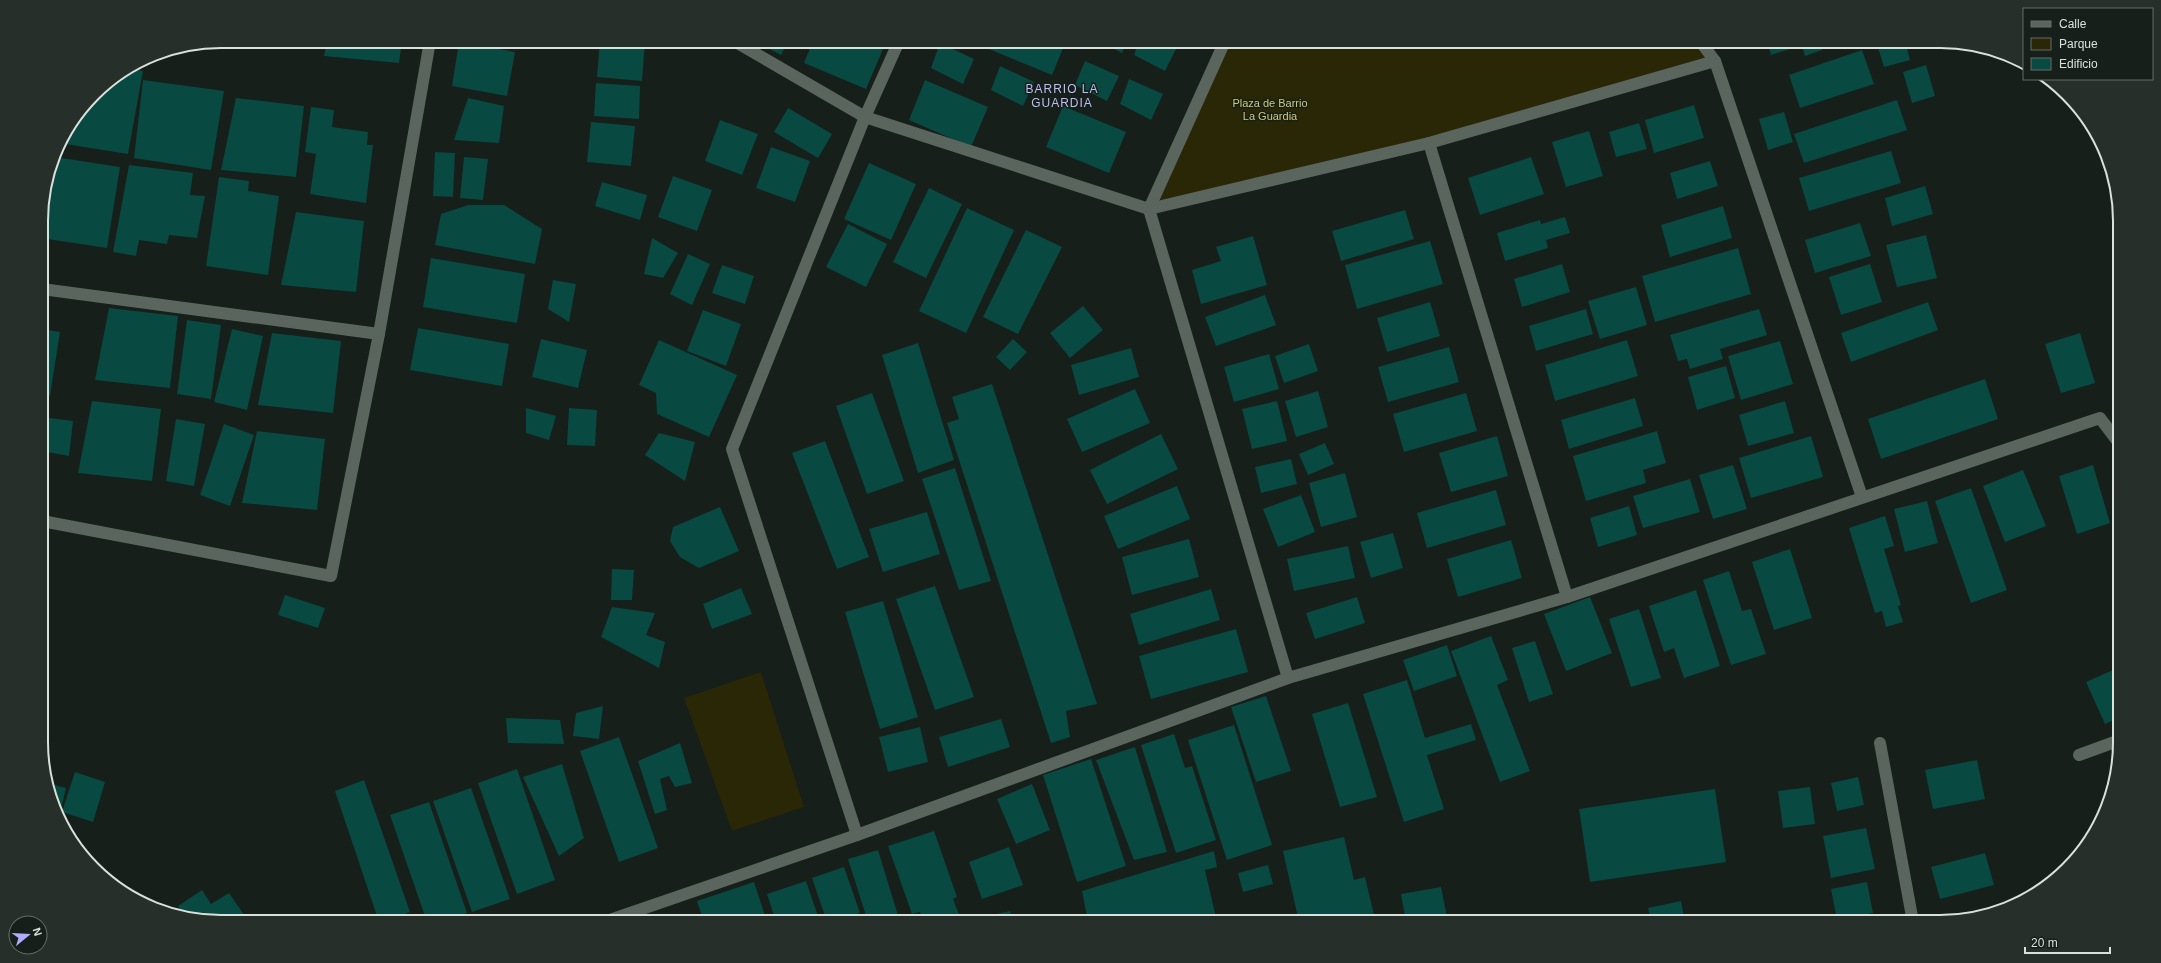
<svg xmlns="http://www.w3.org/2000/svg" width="2161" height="963" viewBox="0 0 2161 963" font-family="Helvetica,sans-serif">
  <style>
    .green { fill: #2a2707 }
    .building { fill: #084941 }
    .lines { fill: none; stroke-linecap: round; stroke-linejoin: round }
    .street { stroke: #5a655d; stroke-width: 12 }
    .labels { text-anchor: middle; stroke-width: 3; stroke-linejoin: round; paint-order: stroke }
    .park-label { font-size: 11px; fill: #d0c974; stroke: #161f19 }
    .neighbourhood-label { font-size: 12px; letter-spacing: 1px; fill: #bdbcf5; stroke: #161f19 }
    .rim { fill: none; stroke: #dae1dc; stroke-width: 2 }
  </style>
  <rect width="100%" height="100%" fill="#161f19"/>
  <g class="green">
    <polygon points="1225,41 1700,41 1715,61 1429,143 1149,209"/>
    <polygon points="761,672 804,807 732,831 684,698"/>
  </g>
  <g class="building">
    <polygon points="327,41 402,41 399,63 324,56"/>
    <polygon points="600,41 645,42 642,81 597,77"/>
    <polygon points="761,41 788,41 781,55 760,44"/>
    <polygon points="813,41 863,41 883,49 866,89 804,63"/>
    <polygon points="993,41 1066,41 1052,75 989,49"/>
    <polygon points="1099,41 1127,41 1122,53"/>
    <polygon points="1139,41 1164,41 1177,47 1165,71 1134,55"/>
    <polygon points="1767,41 1819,41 1822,50 1805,56 1802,45 1771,55"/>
    <polygon points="1876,41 1905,41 1910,60 1884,67"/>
    <polygon points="459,42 515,52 507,96 452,86"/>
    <polygon points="940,43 974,59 963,84 931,68"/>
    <polygon points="1862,50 1874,84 1800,108 1789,75"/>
    <polygon points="1085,61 1119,76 1107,101 1075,85"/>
    <polygon points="1926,65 1935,96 1912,103 1903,72"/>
    <polygon points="1000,66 1034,82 1023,106 991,90"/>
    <polygon points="130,69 143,71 128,154 59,143 102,86"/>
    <polygon points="1129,79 1163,94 1151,120 1120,104"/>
    <polygon points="143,80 224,91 211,170 134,158"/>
    <polygon points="925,80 988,107 971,147 909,120"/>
    <polygon points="596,83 640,86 639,119 594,116"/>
    <polygon points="236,98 304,106 296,177 221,170"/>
    <polygon points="468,98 504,106 499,143 454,140"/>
    <polygon points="1897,100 1907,130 1804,163 1794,134"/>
    <polygon points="1694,105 1704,138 1654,153 1645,120"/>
    <polygon points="1063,106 1126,132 1109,173 1046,147"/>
    <polygon points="311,107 334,110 332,127 368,132 367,145 373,145 366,203 310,194 316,154 305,152"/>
    <polygon points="788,108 832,134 818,158 774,132"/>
    <polygon points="1784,112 1793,142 1768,150 1759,119"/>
    <polygon points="720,120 758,134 742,175 705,161"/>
    <polygon points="591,122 635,126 631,166 587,162"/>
    <polygon points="1639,123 1647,149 1616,157 1609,132"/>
    <polygon points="1589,131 1603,176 1566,187 1552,142"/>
    <polygon points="771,147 810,161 795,202 756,188"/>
    <polygon points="1891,151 1901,183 1809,211 1799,178"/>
    <polygon points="435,152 455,153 453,197 433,196"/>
    <polygon points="55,157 120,167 107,248 41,238 41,209"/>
    <polygon points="464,157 488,159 483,200 460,198"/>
    <polygon points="1531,157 1544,194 1480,215 1468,178"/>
    <polygon points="1710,161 1718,186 1677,199 1670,173"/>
    <polygon points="869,163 916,184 891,240 844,219"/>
    <polygon points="129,165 193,173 190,195 205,196 197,238 169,235 167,244 139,240 136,256 113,252"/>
    <polygon points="673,176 712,190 697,231 658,217"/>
    <polygon points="219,177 249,181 248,191 279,196 268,275 206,266"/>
    <polygon points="602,182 647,195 640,220 595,206"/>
    <polygon points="1925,186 1933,214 1892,226 1885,198"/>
    <polygon points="929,188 962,204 926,278 893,262"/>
    <polygon points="468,205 504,205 542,229 535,264 435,245 441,214"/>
    <polygon points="1723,206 1732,238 1670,257 1661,225"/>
    <polygon points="967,208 1014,230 966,333 919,311"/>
    <polygon points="1405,210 1414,239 1341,261 1332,231"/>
    <polygon points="296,212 364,221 356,292 281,285"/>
    <polygon points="1565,217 1570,233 1546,240 1548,248 1505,261 1497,233 1540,220 1541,224"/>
    <polygon points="1860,223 1871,256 1815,273 1805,240"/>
    <polygon points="848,224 887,244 866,287 826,267"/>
    <polygon points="1026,230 1062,247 1018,334 983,317"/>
    <polygon points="1926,235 1937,278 1897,287 1886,245"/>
    <polygon points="1253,236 1267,285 1201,304 1192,270 1221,261 1216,247"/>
    <polygon points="652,238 678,253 663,278 644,274"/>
    <polygon points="1430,241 1443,284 1357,309 1345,265"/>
    <polygon points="1738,248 1751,294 1655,322 1642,276"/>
    <polygon points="688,254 710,264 692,305 670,294"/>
    <polygon points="431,258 525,274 517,323 423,307"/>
    <polygon points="1562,264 1570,292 1522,307 1514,279"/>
    <polygon points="1870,264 1882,302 1841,315 1829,277"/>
    <polygon points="722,265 754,276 745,304 712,293"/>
    <polygon points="553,280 576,284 569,322 548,309"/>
    <polygon points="1636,287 1647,325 1600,339 1588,301"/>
    <polygon points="1265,295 1276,325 1216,346 1205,317"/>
    <polygon points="1430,302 1440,336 1387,352 1377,318"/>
    <polygon points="1928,302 1938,330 1851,362 1841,333"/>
    <polygon points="1083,306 1103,330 1070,358 1050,333"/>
    <polygon points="109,308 178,316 170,388 95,380"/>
    <polygon points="1586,309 1593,334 1536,351 1529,326"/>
    <polygon points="1759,309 1767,335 1720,349 1723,359 1690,369 1687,359 1678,361 1670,335"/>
    <polygon points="703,310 741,324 726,366 687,351"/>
    <polygon points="187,320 221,325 211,399 177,394"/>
    <polygon points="418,328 509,344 502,386 410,370"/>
    <polygon points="42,329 60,332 50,396 42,394"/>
    <polygon points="232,329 263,336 247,410 214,402"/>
    <polygon points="272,333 341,341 333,413 258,405"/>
    <polygon points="2080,333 2095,383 2061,393 2045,344"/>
    <polygon points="541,339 587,350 578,388 532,377"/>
    <polygon points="1013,339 1027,352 1010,370 996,357"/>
    <polygon points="659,340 737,375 709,437 657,414 656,393 639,385"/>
    <polygon points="1627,340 1638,376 1555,401 1545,365"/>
    <polygon points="1780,341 1793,384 1741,400 1728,356"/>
    <polygon points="918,343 954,460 918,473 882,355"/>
    <polygon points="1309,344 1318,371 1284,383 1275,356"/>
    <polygon points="1449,347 1459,382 1388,402 1378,367"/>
    <polygon points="1131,348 1139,377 1079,395 1071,365"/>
    <polygon points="1269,354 1279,389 1234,402 1224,367"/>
    <polygon points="1726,366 1735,398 1697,410 1688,377"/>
    <polygon points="1985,379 1998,419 1881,459 1868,419"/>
    <polygon points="992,384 1097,704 1066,711 1070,737 1051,743 947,423 959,419 952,397"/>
    <polygon points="1135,389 1150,423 1082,452 1067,419"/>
    <polygon points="1318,391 1328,427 1296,437 1285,401"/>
    <polygon points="872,393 904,481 867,494 836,406"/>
    <polygon points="1466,393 1477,431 1404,452 1393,414"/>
    <polygon points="1635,398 1643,426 1569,449 1561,420"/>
    <polygon points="92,401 161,409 152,481 78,473"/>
    <polygon points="1277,401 1287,441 1252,449 1242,409"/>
    <polygon points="1785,401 1794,433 1748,446 1739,415"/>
    <polygon points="526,408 556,416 549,440 526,433"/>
    <polygon points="569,408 597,410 595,446 567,445"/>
    <polygon points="42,417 73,421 69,456 42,451"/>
    <polygon points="176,419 205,424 194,486 166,481"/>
    <polygon points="224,424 254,435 230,506 200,495"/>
    <polygon points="257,431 325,439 317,510 242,503"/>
    <polygon points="1657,431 1666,463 1643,470 1646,483 1586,501 1573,456"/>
    <polygon points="659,433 695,442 685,481 645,455"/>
    <polygon points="1161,434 1178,469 1107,504 1090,470"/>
    <polygon points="1497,436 1508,476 1451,492 1439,453"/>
    <polygon points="1811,436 1823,477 1751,498 1739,458"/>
    <polygon points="825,441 869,557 837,569 792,453"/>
    <polygon points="1325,443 1334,464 1308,475 1299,454"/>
    <polygon points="1291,459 1297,484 1261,493 1255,467"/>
    <polygon points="1733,465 1747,509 1713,519 1699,475"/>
    <polygon points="2093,465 2110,523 2077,534 2059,476"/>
    <polygon points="955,468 991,581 959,590 922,479"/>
    <polygon points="2023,470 2046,526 2005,542 1983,486"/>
    <polygon points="1345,473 1357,517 1321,527 1309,483"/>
    <polygon points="1690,479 1700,512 1643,528 1633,496"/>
    <polygon points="1177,486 1190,519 1118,549 1104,516"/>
    <polygon points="1971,488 2007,590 1971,603 1935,501"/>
    <polygon points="1496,490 1506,525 1427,548 1417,513"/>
    <polygon points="1301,495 1315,532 1278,547 1263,509"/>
    <polygon points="1927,501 1938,543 1905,552 1894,509"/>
    <polygon points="1629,506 1637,535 1598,547 1590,518"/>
    <polygon points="720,507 739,551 699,568 680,557 670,541 673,527"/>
    <polygon points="927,512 940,554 883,572 869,529"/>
    <polygon points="1885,516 1894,546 1884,549 1901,605 1898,606 1903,622 1886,627 1882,611 1875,613 1849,528"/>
    <polygon points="1393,533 1403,568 1371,578 1360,542"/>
    <polygon points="1189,539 1199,577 1132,595 1122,557"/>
    <polygon points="1511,540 1522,578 1458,597 1447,559"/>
    <polygon points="1348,546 1355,578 1294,591 1287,559"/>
    <polygon points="1790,549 1812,618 1774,630 1752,562"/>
    <polygon points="612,569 634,570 632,600 611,600"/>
    <polygon points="1729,571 1742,611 1751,609 1766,654 1731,665 1703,580"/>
    <polygon points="935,586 974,697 935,710 896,599"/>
    <polygon points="741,588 752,614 712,629 703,604"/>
    <polygon points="1211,589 1220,620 1139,645 1130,614"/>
    <polygon points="1696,590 1720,666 1684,678 1674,648 1664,652 1649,606"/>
    <polygon points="285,595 325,608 318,628 278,615"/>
    <polygon points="1357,597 1365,623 1315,639 1306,613"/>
    <polygon points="1590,597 1612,653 1566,671 1544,614"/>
    <polygon points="883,601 918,717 880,729 845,612"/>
    <polygon points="612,607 655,613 646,635 665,642 659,668 601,637"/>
    <polygon points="1639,609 1661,678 1631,687 1609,619"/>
    <polygon points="1236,629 1248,672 1151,699 1139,656"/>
    <polygon points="1491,636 1508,680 1497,685 1530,771 1500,782 1451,651"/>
    <polygon points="1535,641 1553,694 1529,702 1512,648"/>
    <polygon points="1447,645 1457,676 1414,691 1403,660"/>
    <polygon points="2120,667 2120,717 2105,724 2086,682"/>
    <polygon points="1407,680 1425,738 1471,724 1476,740 1427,755 1444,809 1404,822 1363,694"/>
    <polygon points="1266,696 1291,771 1256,782 1231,707"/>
    <polygon points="1348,703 1377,797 1340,807 1312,714"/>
    <polygon points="603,706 599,739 573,736 576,713"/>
    <polygon points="506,718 560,720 564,744 508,743"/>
    <polygon points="1001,719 1010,747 948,767 939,737"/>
    <polygon points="1234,725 1272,845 1227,860 1188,740"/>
    <polygon points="920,727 928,762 888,772 879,737"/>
    <polygon points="1174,734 1185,768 1192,766 1216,840 1176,853 1141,745"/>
    <polygon points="619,737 658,848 619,862 580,751"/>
    <polygon points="680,743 692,783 675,787 669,776 660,779 667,810 655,814 638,761"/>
    <polygon points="1135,747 1167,852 1134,860 1096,760"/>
    <polygon points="1091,759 1126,866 1077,882 1043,775"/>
    <polygon points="1977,760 1985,799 1933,809 1925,770"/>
    <polygon points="562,764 584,838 559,856 523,777"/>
    <polygon points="517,769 555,880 517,894 478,783"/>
    <polygon points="75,772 105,782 93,822 62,812"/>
    <polygon points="1858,777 1864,805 1837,811 1831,783"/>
    <polygon points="364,780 410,912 385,922 379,922 335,791"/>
    <polygon points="47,783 66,788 59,818 55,811"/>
    <polygon points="1032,784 1050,830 1016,844 997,799"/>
    <polygon points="1810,787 1815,824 1783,828 1778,791"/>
    <polygon points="471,788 510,899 472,912 433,801"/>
    <polygon points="1715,789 1726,862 1590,882 1579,809"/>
    <polygon points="429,802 467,913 441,922 427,922 390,815"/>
    <polygon points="1866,828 1875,869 1831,878 1823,836"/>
    <polygon points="934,831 957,897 953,899 962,922 924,922 920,912 912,914 888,846"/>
    <polygon points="1344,837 1354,880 1365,877 1375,919 1367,920 1367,922 1299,922 1283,851"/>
    <polygon points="1009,847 1023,885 982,899 969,862"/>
    <polygon points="878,850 900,922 868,922 848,859"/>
    <polygon points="1214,851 1217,867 1205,870 1217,922 1088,922 1082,891"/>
    <polygon points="1985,853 1994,885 1940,899 1931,867"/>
    <polygon points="1268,865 1273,884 1243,892 1238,873"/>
    <polygon points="844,867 860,913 833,922 827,922 812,878"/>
    <polygon points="806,881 820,922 776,922 767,894"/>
    <polygon points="754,882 767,922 704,922 697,901"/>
    <polygon points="1867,882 1873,913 1837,920 1831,889"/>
    <polygon points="1441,887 1448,922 1406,922 1401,894"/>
    <polygon points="202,890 211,904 229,893 249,922 221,922 183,914 178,906"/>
    <polygon points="1681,901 1685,922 1651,922 1648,908"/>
    <polygon points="1010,911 1013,922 975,922 974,919"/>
    <polygon points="698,917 699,922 682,922 682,921"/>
  </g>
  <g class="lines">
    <g class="street">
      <polyline points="734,41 865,117 1149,209 1429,143 1715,61"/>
      <polyline points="1225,41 1149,209 1288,678"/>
      <polyline points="1700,41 1715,61 1862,497"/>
      <polyline points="1429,143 1567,597"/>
      <polyline points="42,289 379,334"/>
      <polyline points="42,521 331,576 379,334 430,41"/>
      <polyline points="1880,743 1913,922"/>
      <polyline points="2079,755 2120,740"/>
      <polyline points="857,835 732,449 865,117 899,41"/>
      <polyline points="604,922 857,835 1288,678 1567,597 2100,418 2119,443"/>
    </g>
  </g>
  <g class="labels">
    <g class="park-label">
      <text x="1270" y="107">Plaza de Barrio<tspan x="1270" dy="13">La Guardia</tspan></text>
    </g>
    <g class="neighbourhood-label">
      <text x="1062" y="93">BARRIO LA<tspan x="1062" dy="14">GUARDIA</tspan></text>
    </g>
  </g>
  <path d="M0 0H2161V963H0ZM221 48H1940A173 173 0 0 1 2113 221V742A173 173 0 0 1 1940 915H221A173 173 0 0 1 48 742V221A173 173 0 0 1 221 48Z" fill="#262f29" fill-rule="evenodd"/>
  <path class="rim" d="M221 48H1940A173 173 0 0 1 2113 221V742A173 173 0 0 1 1940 915H221A173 173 0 0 1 48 742V221A173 173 0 0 1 221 48Z"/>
  <rect x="2023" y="8" width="130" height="72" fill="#161f19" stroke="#646d67"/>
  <rect x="2031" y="21" width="20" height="6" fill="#5a655d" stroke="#646d67"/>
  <text x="2059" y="28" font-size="12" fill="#dae1dc">Calle</text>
  <rect x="2031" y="38" width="20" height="12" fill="#2a2707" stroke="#646d67"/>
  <text x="2059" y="48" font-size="12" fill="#dae1dc">Parque</text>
  <rect x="2031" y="58" width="20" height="12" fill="#084941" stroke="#646d67"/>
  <text x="2059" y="68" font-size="12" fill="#dae1dc">Edificio</text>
  <g transform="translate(28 935) rotate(72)"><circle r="19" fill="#161f19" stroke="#646d67"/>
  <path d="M0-3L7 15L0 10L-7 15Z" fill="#b0adfa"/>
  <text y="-6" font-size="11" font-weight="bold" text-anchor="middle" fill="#dae1dc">N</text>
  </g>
  <path d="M2025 947v6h85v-6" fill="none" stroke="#dae1dc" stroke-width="2"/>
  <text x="2031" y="947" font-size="12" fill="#dae1dc" stroke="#161f19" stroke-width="3" paint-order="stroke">20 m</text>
</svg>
